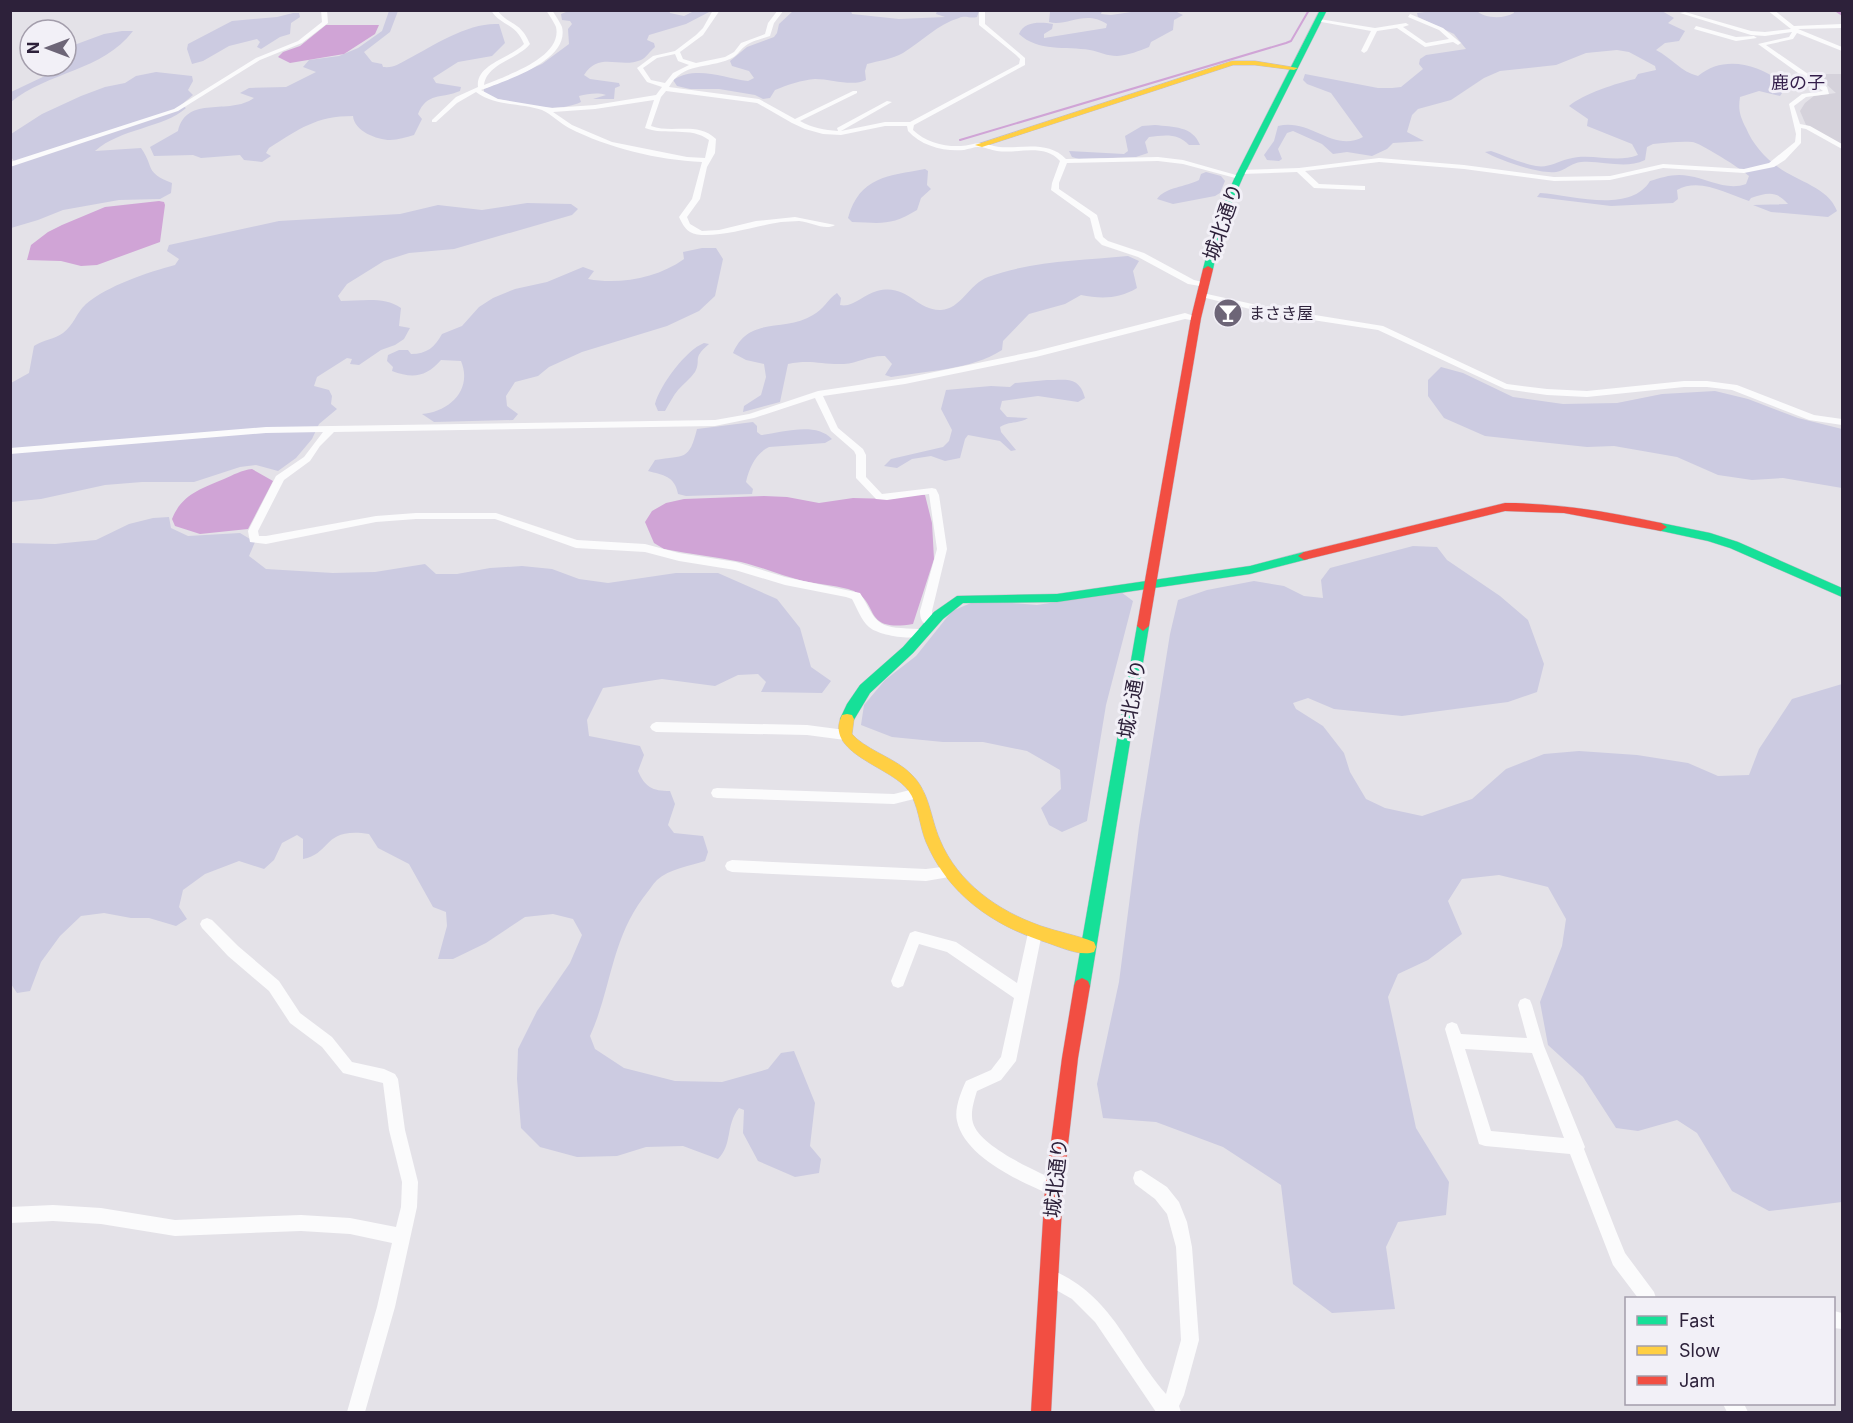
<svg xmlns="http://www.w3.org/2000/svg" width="1853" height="1423" viewBox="0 0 1853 1423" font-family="Inter,'Noto Sans JP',sans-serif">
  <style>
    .built { fill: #d5d2db }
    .green { fill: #cccbe1 }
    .water { fill: #d0a4d6 }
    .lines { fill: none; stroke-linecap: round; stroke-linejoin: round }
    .stream { stroke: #d0a4d6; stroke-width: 2 }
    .river { fill: #d0a4d6; fill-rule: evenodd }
    .fast-casing { stroke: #c2bec8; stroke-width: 1 }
    .slow-casing { stroke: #c2bec8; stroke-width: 1 }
    .jam-casing { stroke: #c2bec8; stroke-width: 1 }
    .street { fill: #fbfbfc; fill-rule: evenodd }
    .fast { fill: #16e098; fill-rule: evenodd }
    .slow { fill: #ffcf43; fill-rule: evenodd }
    .jam { fill: #f24e42; fill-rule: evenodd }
    .labels { text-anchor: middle; stroke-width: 6; stroke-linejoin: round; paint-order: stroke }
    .far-poi-label { font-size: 16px; fill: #2d213a; stroke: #f2f0f7; text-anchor: start }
    .far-neighbourhood-label { font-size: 18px; fill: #341e4b; stroke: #f2f0f7 }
    .street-label { font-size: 20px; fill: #2d213a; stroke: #f2f0f7 }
  </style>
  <rect width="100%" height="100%" fill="#e4e2e8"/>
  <polygon class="built" points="1815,74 1842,74 1842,145 1806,125 1800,111 1805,103 1814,96 1836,93"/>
  <g class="green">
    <path d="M571,10H669L670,13L684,16L694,11H711L686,24L649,35L647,40L654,43L655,47C650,51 646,58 641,60C620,69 599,51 584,75L590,79L619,83L620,86L615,88L614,99H593L606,95C597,92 588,94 579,96L581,102C554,115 519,102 491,98L484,92V89L542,64L569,44L568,29L572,24L570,21L562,20L561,14Z"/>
    <path d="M1173,10L1183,15L1174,20L1173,30L1151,42L1149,47C1139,51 1129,55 1117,56C1107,56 1100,52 1090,50C1066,46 1038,52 1019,34C1024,21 1041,22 1053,24L1052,29L1044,34V38L1106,28L1107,24C1085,9 1067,27 1049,22L1050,12L1046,11H1102L1101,14L1111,15L1138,11Z"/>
    <path d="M1441,10H1476C1484,19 1504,19 1514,13L1513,10L1662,11L1674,18L1668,23L1685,31L1679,41L1665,43L1656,50C1672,58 1681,72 1698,76C1726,53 1762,66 1787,86L1780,96L1759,91L1740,97C1738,110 1740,116 1746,128C1752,143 1765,158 1778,167C1798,182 1828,187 1837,211L1828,217L1771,212L1753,205L1788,204C1776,190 1767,193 1751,198L1749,201C1727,194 1700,177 1677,190L1678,199L1673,203L1611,206L1537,197L1540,193C1571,195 1630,214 1650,181C1663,177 1675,173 1689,176C1708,179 1727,191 1746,184L1749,176C1743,170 1699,142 1692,142C1680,141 1665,143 1653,144L1647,147L1645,160C1624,170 1603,160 1581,162C1572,163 1568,168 1560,171C1545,177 1499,160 1485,152L1491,151C1505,156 1521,163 1536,166C1549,168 1556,162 1568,159C1591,152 1615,164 1638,155L1632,144L1587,126L1588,119L1569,106C1583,94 1617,83 1635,79L1638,74L1656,70L1655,66L1629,52L1617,50L1586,53L1556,65L1500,71L1484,78L1451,100L1418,109L1412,115L1407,132L1424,141L1393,143L1387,149L1372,156L1347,152L1333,154L1322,144L1293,131L1287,133L1278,149L1282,159L1279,161L1267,160L1264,155L1274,141L1278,126C1311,118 1333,153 1363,137L1331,93L1307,84L1303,80L1305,74L1378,88H1392L1401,87L1423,69L1419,64L1420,59L1426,55L1466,49L1454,34L1418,17L1417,13Z"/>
    <path d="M389,11H398L390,32L364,52L372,62L382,64L383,67C395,68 398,64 408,59C434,45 469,22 499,24L505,43L492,56L458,62L433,78L436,83L461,87L460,91C441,99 427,92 418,114L422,119L414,135C406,137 398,140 390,140C377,140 354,131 353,116C316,116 299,129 269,148L266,153L271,156L262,162L244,160L240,155L201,158L193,155L154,156L150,147L178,131C187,94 229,116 254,98L240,93L249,88L286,87L316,72L303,67L309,60L339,56L358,48L382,31Z"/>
    <path d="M793,11H851L852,14L899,19L945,17L936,14L937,11H979L977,17C970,19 966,15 959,18C938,24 921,42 903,53C893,59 878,61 867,64L865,71L866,80C852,87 832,79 815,79C802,80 787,85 775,90L770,98L763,99L755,95L719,89H690L677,86L673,80C696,65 724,78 748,81L754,78L749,71L732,66L730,61L747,47L774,37L777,33L779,24Z"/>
    <polygon points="293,13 299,13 300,17 291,23 290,34 280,37 261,49 257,47 260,42 257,39 229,46 203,61 192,64 187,49 188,44 232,21 277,17"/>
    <path d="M122,31H133C103,71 47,72 11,102V92L66,66L74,59L73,56L66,57V48L104,34Z"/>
    <path d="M156,72L192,76L193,81L188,90L193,95L181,105L186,108C164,128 121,128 95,151L141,148C155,168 144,172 172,183L171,193L160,199L119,200L63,210L38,220L11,228L10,167L14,161L11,157V134L42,114L81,96L105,87L125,83L136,76Z"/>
    <path d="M1155,125C1173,127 1193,126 1200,145H1189C1178,133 1165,135 1149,137L1145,142L1148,153L1136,157L1079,159L1072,157L1069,151L1124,154L1128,151L1125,136L1142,126Z"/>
    <path d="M925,169L928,171L927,185L931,189L921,198L917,210C891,226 882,223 852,222L848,218C860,176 888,176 925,169Z"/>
    <path d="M1206,172L1221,176L1225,181L1220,193L1215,196L1173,204L1157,199C1165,187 1186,187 1199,180L1201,174Z"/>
    <path d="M527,203L571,204L578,209L572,215L454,249L409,253L384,261L347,284L338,296L341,301C361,301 384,296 401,308L399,326L410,328L404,339L395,345L381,350L359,365L350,364L352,359L347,358L317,377L314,386L329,390L332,396L331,404L337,409L319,424L312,439L296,458L278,471L256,465L240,467L194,482H142L105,485L41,499L11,502V383L29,373L34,346C43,340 55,339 63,333C74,325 76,313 86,304C107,286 148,272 175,265L179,259L167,251L169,245L279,221L400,214L438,205L482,210Z"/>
    <path d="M702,248H716L723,259L715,296L699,311L667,326L582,352L549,367L538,376L515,382L506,396L507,406L518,414L513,420L434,422L422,414C449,412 473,390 461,361L441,360C426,377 413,379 392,371L393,367L387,361L388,355L399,350H408L411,354C427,354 435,347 442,334L462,326L479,307L493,298L515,289L547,282L583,267L594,271L588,279C619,285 658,278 684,259L683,252Z"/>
    <path d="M1128,256L1139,261L1133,271L1137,288C1119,299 1101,299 1081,295L1065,304L1029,314L1003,341L1002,350C971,370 926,371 891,377L885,375L892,364L885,356C870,355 858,363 844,364C822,365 811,359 788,364L780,402L743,412L744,406L761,395L766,377L764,364L746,360L733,353C749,315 785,333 813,315C823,310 828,299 837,293L841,298L840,305C853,308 864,294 877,291C908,283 916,311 941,310C961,309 969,284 988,277C1036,260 1079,261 1128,256Z"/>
    <path d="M704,343L709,344C691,359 702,359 695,372C690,379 683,384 678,390C673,396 669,404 665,411H658L655,404C660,385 686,350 704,343Z"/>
    <polygon points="1441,367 1463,373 1513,397 1563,404 1617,403 1662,394 1715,391 1748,399 1798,418 1842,429 1842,488 1783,478 1752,480 1718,475 1677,457 1614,446 1587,447 1485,436 1444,418 1428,396 1428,380"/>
    <path d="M1047,380C1067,380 1079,376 1085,398L1078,402L1038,396L1002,401L1000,409L1007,417L1028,418C1019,424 1009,421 1000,427L1001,432L1016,450L1011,451L1000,441L968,435L965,439L960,458L945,461L931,456L912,459L897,468L884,466L891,459L943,447L949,441L952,430L941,409L946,390L991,386L1010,387L1015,383Z"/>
    <path d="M753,422L757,426V432L761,435C781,433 815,421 832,439L825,443L769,447C756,453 749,468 746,482L753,489L752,494L686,496L678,494C675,476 663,475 648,471L655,460C685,455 689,461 697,429Z"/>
    <path d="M169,517L171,528L188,536L240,533L255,542L249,556L266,569L333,573L375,572L425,564L436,574H457L490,568L522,566L552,569L579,579L608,583L676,573H718L777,599L800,628L811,667L831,681L822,693L761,692L766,682L758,674L738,675L715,686L662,679L603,688L587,720L589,736L640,746L644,755L638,771C645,787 652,791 670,791L675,804L668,825L674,833L703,836L708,852L705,861C690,866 669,869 657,880C652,885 648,892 643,898C611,941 611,990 590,1036L595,1049L624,1068L675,1081L722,1082L768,1069L781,1053L794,1051L815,1103L810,1146L821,1159L819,1173L795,1177L758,1161L743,1133L744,1110L739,1108C725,1126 733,1144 718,1159L683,1146L646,1147L617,1156L577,1157L540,1147L521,1128L517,1079L518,1049L537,1011L570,963L582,935L573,919L553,914L525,917L486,943L453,959H438L447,926L446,912L433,907L409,864L378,848L369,834C322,827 332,854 303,859V839L297,835L282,843L274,860L264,869L239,861L205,874L183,890L179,907L187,919L176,926L149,918H131L104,913L81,916L60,936L41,962L30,991L17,993L11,984V543L55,544L96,540L129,524L153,518Z"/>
    <polygon points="1413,546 1437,547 1447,560 1500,596 1528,620 1544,664 1537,692 1508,702 1402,716 1334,709 1308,698 1293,703 1296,709 1323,726 1344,753 1350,772 1366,799 1385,808 1422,816 1472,799 1506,769 1544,754 1579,751 1637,755 1688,763 1718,776 1749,775 1759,749 1792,699 1842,684 1842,1202 1769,1211 1732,1191 1697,1133 1677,1120 1638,1131 1616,1128 1583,1077 1548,1045 1540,1002 1562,946 1566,919 1548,887 1499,875 1462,879 1448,901 1462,934 1428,960 1398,974 1388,997 1416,1128 1449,1182 1446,1215 1398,1222 1386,1247 1395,1309 1332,1313 1293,1284 1281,1185 1223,1147 1156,1122 1103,1118 1097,1084 1119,982 1139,827 1170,634 1178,600 1207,590 1254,581 1284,586 1304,596 1323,598 1321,580 1330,568"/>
    <polygon points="1121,592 1133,601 1106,705 1087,821 1062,832 1049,825 1041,808 1061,789 1060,770 1027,751 983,742 943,742 892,737 861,725 864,705 885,680 916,656 952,611 971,603 988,601 1037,605"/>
  </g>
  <g class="water">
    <polygon points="326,25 379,25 375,34 344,54 290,63 278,57 283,52 300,46"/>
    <polygon points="159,201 164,202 165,205 160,242 97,265 81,266 61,261 27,260 31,245 48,232 62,225 105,207"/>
    <path d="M252,469L273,481L248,529L200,534L175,526L172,519C182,494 201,489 224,479C233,475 242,470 252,469Z"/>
    <path d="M918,494L925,495L932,523L934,559L913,624C858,633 883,599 848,589C833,585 818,584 803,581C782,576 762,567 741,562C716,557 690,554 664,549L654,543L645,522L652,511L666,503L684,499L764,496L787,497L819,503L853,498L891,499Z"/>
  </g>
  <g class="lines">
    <polyline class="stream" points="960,140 1286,43 1291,41 1309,10"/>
    <polygon class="river" points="1833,10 1842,10 1842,16"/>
    <g class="fast-casing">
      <g id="fast">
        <polygon points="1320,10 1327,10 1243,177 1223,223 1213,269 1205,271 1203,269 1215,223 1235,177"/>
        <polygon points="1661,523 1710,533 1738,542 1842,588 1842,597 1730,548 1708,541 1657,530 1655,527 1657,524"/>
        <polygon points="1304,552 1310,556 1308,559 1250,574 1057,602 963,603 943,619 913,653 870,693 852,723 842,723 840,719 847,704 860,685 903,647 934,612 957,596 1057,594 1250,566"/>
        <polygon points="1143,621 1149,626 1090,986 1088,991 1082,994 1076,991 1074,986 1137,626"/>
      </g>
    </g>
    <g class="slow-casing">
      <g id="slow">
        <polygon points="1232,61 1255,61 1298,68 1294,70 1255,65 1233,65 982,147 975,145"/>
        <path d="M847,714L852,715L854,719L852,734L857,739C874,753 896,759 911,774C930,792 930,817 940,840C958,883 998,911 1041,926C1058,932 1077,935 1094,942L1096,947L1094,952C1080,957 1058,946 1045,942C992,925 948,894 926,842C919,825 919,805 908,790C890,766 823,753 842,715Z"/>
      </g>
    </g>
    <g class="jam-casing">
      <g id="jam">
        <polygon points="1208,266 1213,269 1201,318 1149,626 1143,631 1137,626 1191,318 1203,269"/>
        <path d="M1505,503C1558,503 1609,512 1661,523L1667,527L1661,531L1564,513L1505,511L1304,560L1298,556L1304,552Z"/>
        <polygon points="1082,978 1088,981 1090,986 1078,1058 1063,1188 1051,1412 1031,1412 1045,1188 1062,1058 1074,986 1076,981"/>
      </g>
    </g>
    <g class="street">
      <polygon points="321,10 327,10 328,23 302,43 260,60 178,111 10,167 10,162 174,109 256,58 298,41 322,22"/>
      <path d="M491,10H497C509,26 520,20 530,44C517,60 487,63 484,85C505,76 563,58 556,27C554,22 549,15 546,10H552C555,15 560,22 562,27C570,61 504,81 481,90L498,99L552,108L595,105L656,95L662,87L647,82L637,68L653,56L675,51L696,35L703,28L713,10H720L703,35L680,52L683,59L696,63L725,57L734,52L741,43L765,34L768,23L778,10H784L774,23L770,36C762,39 750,41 744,47C739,51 737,56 730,59C707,69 683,62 669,87L759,99L795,119L853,91H857V93L800,121C813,128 824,130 838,131L837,128L887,101L892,102L841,131L885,122H910L1019,64L1020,59L1016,55L979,25V10H985V24L1025,58V65L914,125L913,130C925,142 945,147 961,146C968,146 974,143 980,143C986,143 992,146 999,147C1021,149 1048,140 1066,159L1158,157L1183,160L1243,177L1239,179L1183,164L1158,161L1067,163L1059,183V189L1097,215L1103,237L1108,241L1144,253L1194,280L1206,283V287L1188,284L1138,257L1102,245L1095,238L1090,218L1051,190L1052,183L1060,161C1044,143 1018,154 997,151C991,150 985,147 978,147C974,147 969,149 964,150C945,152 921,146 908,131L907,126H885L841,135L823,134L805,129L792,123L757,103L666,91L661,97L651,126C673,134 697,121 716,139L715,153L707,167L700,199L687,217L690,224L702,231L719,230L756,221L795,217L835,225C825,231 811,222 799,221C793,221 787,222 781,222C759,225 708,242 690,232C684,228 682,223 679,217L692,199L702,162C658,160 608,148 569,128C560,123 551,114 542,110C519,102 496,107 476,92L457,103L436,122H432V120L456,97L478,87C475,64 511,58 524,44C515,22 500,26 491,10ZM675,54L678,61L689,65L673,73L665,83L651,80L643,68L657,58ZM654,100L645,128C666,136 691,126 709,140L705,158L687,157L612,142L572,125L553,112L595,109Z"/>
      <polygon points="1767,10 1774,10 1794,26 1842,24 1842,28 1798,29 1842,47 1842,51 1797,33 1793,39 1766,45 1827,87 1829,94 1806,97 1794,106 1800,124 1810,126 1842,144 1842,149 1806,129 1801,128 1801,143 1785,160 1774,167 1744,173 1663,168 1610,180 1554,181 1464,169 1379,162 1305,171 1319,184 1365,186 1365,190 1362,190 1314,188 1297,172 1241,174 1237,172 1241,170 1299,168 1379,158 1464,165 1554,177 1610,176 1663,164 1744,169 1769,163 1795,142 1796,134 1789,104 1802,94 1823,91 1758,44 1789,37 1792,32 1765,36 1751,35 1680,13 1685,12 1751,31 1765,32 1791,29"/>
      <polygon points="1410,14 1443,28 1461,43 1458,45 1453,42 1425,47 1397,28 1377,31 1367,51 1364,53 1361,51 1371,31 1316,21 1319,19 1375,28 1406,23 1409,25 1403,27 1426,43 1449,39 1439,30 1408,17"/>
      <polygon points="1696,26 1736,37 1754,36 1757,38 1736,41 1694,29"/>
      <polygon points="1198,292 1266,307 1383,326 1507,384 1547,389 1587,391 1684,381 1707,381 1737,385 1814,415 1842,419 1842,425 1809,420 1732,390 1707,387 1684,387 1587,397 1547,395 1505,389 1378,330 1266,313 1198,296"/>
      <path d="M1185,313L1200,318L1196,321L1185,319L1036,357L905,384L823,396L838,428L863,449L866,455V477L882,494L932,488L936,489L939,495L947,549L932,611V617L936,622L930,626C922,624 920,619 920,611L937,549L929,494L887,500L876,499L856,478V455L854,451L831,431L815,398L754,418L715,426L334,432L320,446L310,461L284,480L258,531L259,536H266L376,516L416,513H496L577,540L645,544L679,553L736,562L785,577L860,593C873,613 873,627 901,628C909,629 917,628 925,630L927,633C918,642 879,636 869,627C861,620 857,608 852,599L846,597L785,585L735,570L679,561L645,552L576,548L495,519H416L376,522L266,544L250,542L248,531L276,476L304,457L323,432L266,433L10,454V448L266,427L715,420L749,414L818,391L905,378L1036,351Z"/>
      <polygon points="656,722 807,725 845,730 849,732 851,735 849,738 845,740 807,735 656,732 652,730 650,727 652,724"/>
      <polygon points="717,788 894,794 918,788 922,789 924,793 922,797 894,804 717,798 713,797 711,793 713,789"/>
      <polygon points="732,860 926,869 950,866 955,868 957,872 955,876 926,881 732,872 727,870 725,866 727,862"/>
      <polygon points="207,918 212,920 238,946 279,981 300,1013 332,1037 352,1062 384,1069 395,1074 398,1079 405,1130 418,1182 417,1207 395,1307 365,1412 347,1412 377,1307 392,1243 350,1234 301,1231 175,1236 101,1224 53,1221 10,1223 10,1207 53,1205 101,1208 175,1220 301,1215 350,1218 396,1227 401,1207 402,1182 389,1130 383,1083 343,1073 322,1047 290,1023 269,991 228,956 202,928 200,924 202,920"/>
      <path d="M1035,927L1040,929L1042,933L1016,1061L1001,1080L977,1091C974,1101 970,1113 973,1123C980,1147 1038,1172 1060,1182L1062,1188L1060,1194L1054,1196C1023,1183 965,1158 957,1121C954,1109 961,1092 966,1081L991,1070L1001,1057L1014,998L947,952L919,944L903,986L898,988L893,986L891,981L910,933L915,931L956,942L1017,983L1028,933L1030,929Z"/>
      <path d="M1525,998L1530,1000L1532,1005L1544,1046L1585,1147L1584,1149L1616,1231L1625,1253L1654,1292L1656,1298H1638L1613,1265L1570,1154L1485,1146L1479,1144L1445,1029L1447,1024L1452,1022L1457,1024L1461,1034L1527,1038L1518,1005L1520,1000ZM1465,1049L1532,1053L1564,1138L1491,1131Z"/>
      <path d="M1141,1170L1167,1187L1179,1202L1187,1222L1192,1247L1199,1340L1184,1395L1179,1406L1181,1412H1156L1095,1322L1072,1299L1042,1282L1040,1276L1042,1270L1048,1268C1113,1295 1124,1345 1166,1394L1181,1340L1176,1247L1167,1214L1155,1199L1135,1184L1133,1178L1135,1172Z"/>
      <polygon points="1834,1311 1842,1313 1842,1329 1834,1328"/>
      <polygon points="1723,1404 1744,1404 1748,1412 1727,1412"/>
    </g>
    <use href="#fast" class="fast"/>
    <use href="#slow" class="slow"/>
    <use href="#jam" class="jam"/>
  </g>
  <defs>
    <g id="bar-disc" transform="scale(1.5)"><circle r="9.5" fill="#6d6577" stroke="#f2f0f7"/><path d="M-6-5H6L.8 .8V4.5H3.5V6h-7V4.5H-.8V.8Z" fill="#fff"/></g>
  </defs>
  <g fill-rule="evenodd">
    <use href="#bar-disc" x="1228" y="313"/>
  </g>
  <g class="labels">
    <g class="far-poi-label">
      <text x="1249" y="319">まさき屋</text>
    </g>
    <g class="far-neighbourhood-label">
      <text x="1798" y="89">鹿の子</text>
    </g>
    <g class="street-label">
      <text transform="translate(1223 222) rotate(-71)" y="7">城北通り</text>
      <text transform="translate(1132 699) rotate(-80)" y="7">城北通り</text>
      <text transform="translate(1056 1178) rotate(-84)" y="7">城北通り</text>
    </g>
  </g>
  <rect width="1853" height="1423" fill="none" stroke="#2d213a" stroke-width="24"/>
  <rect x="1625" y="1297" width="210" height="108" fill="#f2f0f7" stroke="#a39dab" stroke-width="1.5"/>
  <rect x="1637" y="1316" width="30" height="9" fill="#16e098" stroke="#a39dab" stroke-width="1.5"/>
  <text x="1679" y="1327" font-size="18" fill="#2d213a">Fast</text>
  <rect x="1637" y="1346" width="30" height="9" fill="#ffcf43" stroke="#a39dab" stroke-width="1.5"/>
  <text x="1679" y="1357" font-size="18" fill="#2d213a">Slow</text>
  <rect x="1637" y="1376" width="30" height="9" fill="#f24e42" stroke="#a39dab" stroke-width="1.5"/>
  <text x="1679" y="1387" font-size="18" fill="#2d213a">Jam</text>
  <g transform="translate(48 48) rotate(270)"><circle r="28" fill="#f2f0f7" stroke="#a39dab" stroke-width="1.5"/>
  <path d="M0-4.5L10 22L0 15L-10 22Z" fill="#6d6577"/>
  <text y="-9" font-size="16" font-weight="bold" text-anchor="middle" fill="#2d213a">N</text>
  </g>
</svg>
